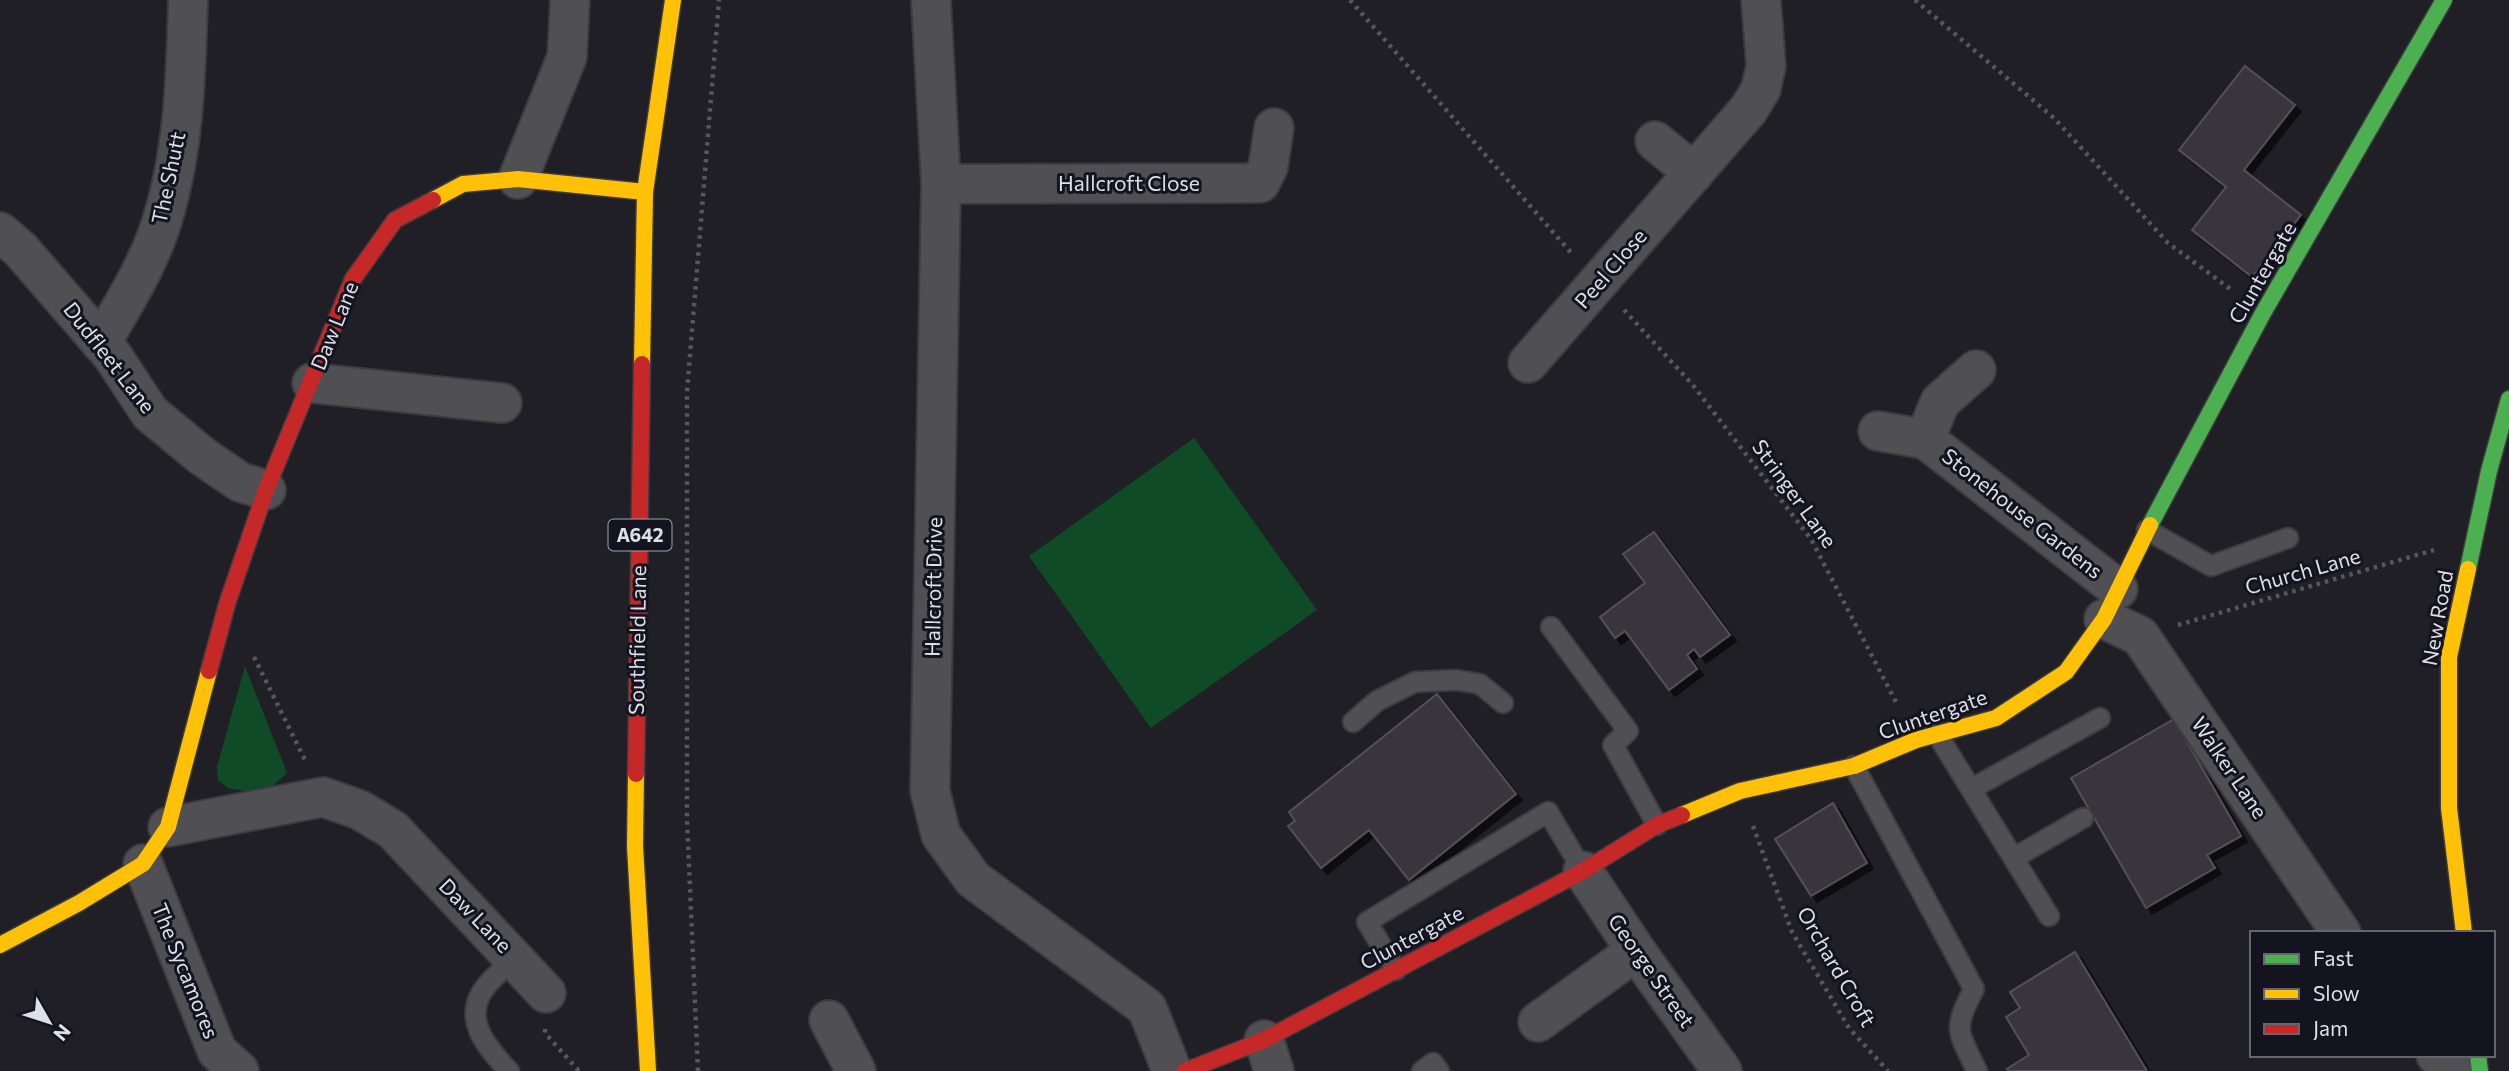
<svg xmlns="http://www.w3.org/2000/svg" width="2509" height="1071" viewBox="0 0 2509 1071" font-family="Commissioner,sans-serif">
  <style>
    .green { fill: #0e4b26 }
    .building { fill: #37363c; stroke: #525157; stroke-width: 2; filter: url(#shadow) }
    .lines { fill: none; stroke-linecap: round; stroke-linejoin: round }
    .lane-casing { stroke: #3c3b40; stroke-width: 23 }
    .street-casing { stroke: #3c3b40; stroke-width: 42 }
    .fast-casing { stroke: #3c3b40; stroke-width: 19 }
    .slow-casing { stroke: #3c3b40; stroke-width: 19 }
    .jam-casing { stroke: #3c3b40; stroke-width: 19 }
    .path { stroke: #57565a; stroke-width: 4.5; stroke-dasharray: 3.5 5; stroke-linecap: butt }
    .lane { stroke: #504f53; stroke-width: 19 }
    .street { stroke: #504f53; stroke-width: 38 }
    .fast { stroke: #4caf50; stroke-width: 16 }
    .slow { stroke: #ffc107; stroke-width: 16 }
    .jam { stroke: #c62828; stroke-width: 16 }
    .labels { text-anchor: middle; stroke-width: 6; stroke-linejoin: round; paint-order: stroke }
    .shield { fill: #141320; stroke: #a2a2ad; stroke-width: 2 }
    .shield-label { font-size: 19px; font-weight: bold; fill: #dfdfe9 }
    .street-label { font-size: 21px; fill: #dfdfe9; stroke: #141320 }
  </style>
  <defs>
    <filter id="shadow"><feDropShadow dx="6" dy="6" stdDeviation="0" flood-color="#0009"/></filter>
  </defs>
  <rect width="100%" height="100%" fill="#201f26"/>
  <g class="green">
    <polygon points="1194,438 1317,610 1151,728 1029,556"/>
    <polygon points="245,666 287,773 264,794 228,788 218,780 217,767"/>
  </g>
  <g class="building">
    <polygon points="2245,66 2295,105 2244,170 2301,215 2252,277 2192,230 2226,187 2179,150"/>
    <polygon points="1654,532 1730,635 1700,657 1694,649 1687,655 1697,669 1669,690 1625,631 1615,638 1600,617 1645,583 1623,554"/>
    <polygon points="1437,694 1516,794 1409,880 1369,830 1321,868 1288,826 1295,821 1289,812"/>
    <polygon points="2174,719 2241,836 2207,855 2215,868 2146,908 2071,778"/>
    <polygon points="1833,803 1867,863 1811,896 1775,839"/>
    <polygon points="2075,952 2147,1071 2009,1071 2007,1069 2029,1055 2006,1017 2020,1008 2010,992"/>
  </g>
  <g class="lines">
    <g class="lane-casing">
      <g id="lane">
        <polyline points="2147,530 2211,566 2288,538"/>
        <polyline points="1551,627 1628,731 1613,745 1657,825"/>
        <polyline points="1353,722 1377,701 1415,682 1456,680 1480,684 1503,703"/>
        <polyline points="1937,734 2049,916"/>
        <path d="M1854,766L1974,989C1952,1030 1958,1031 1977,1071"/>
        <polyline points="1971,789 2100,718"/>
        <polyline points="2014,858 2083,818"/>
        <polyline points="1396,970 1367,922 1548,812 1583,871"/>
        <path d="M509,1071C486,1047 460,1017 487,985C495,975 506,967 515,958"/>
        <polyline points="1422,1071 1433,1063 1439,1071"/>
      </g>
    </g>
    <g class="street-casing">
      <g id="street">
        <polyline points="931,0 941,184 930,791 941,835 973,879 1147,1008 1172,1071"/>
        <polyline points="1655,141 1694,173"/>
        <polyline points="518,179 567,57 570,0"/>
        <polyline points="941,184 1260,183 1268,167 1274,128"/>
        <polyline points="0,232 20,249 112,355 150,413 202,456 240,482 266,490"/>
        <path d="M101,343C121,308 144,272 158,233C184,159 186,78 188,0"/>
        <polyline points="1528,363 1749,109 1761,89 1766,66 1761,0"/>
        <polyline points="1976,370 1940,402 1925,439 2118,589"/>
        <polyline points="312,383 502,403"/>
        <polyline points="1878,431 1925,439"/>
        <polyline points="2104,619 2140,636 2341,933"/>
        <polyline points="168,827 323,797 360,810 393,830 546,993"/>
        <polyline points="143,864 217,1051 239,1071"/>
        <polyline points="1583,871 1636,951 1722,1071"/>
        <polyline points="829,1020 856,1071"/>
        <polyline points="1538,1022 1636,951"/>
        <polyline points="1264,1040 1274,1071"/>
        <polyline points="2436,1055 2455,1071"/>
      </g>
    </g>
    <g class="fast-casing">
      <g id="fast">
        <polyline points="2150,525 2263,313 2444,0"/>
        <polyline points="2468,569 2489,471 2509,399"/>
        <polyline points="2478,1055 2480,1071"/>
      </g>
    </g>
    <g class="slow-casing">
      <g id="slow">
        <polyline points="433,200 463,184 518,179 645,192"/>
        <polyline points="642,364 645,192 673,0"/>
        <polyline points="636,774 635,846 648,1071"/>
        <polyline points="1682,815 1740,791 1854,766 1916,740 1996,718 2066,672 2104,619 2150,525"/>
        <polyline points="2464,933 2449,808 2449,657 2468,569"/>
        <polyline points="0,945 79,903 143,864 168,827 209,671"/>
      </g>
    </g>
    <g class="jam-casing">
      <g id="jam">
        <polyline points="209,671 227,604 266,490 353,279 395,220 433,200"/>
        <polyline points="636,774 642,364"/>
        <polyline points="1185,1071 1264,1040 1583,871 1657,825 1682,815"/>
      </g>
    </g>
    <g class="path">
      <polyline points="1350,0 1573,255"/>
      <polyline points="1915,0 2054,118 2168,243 2233,291"/>
      <polyline points="1624,310 1692,384 1811,539 1898,706"/>
      <polyline points="2178,625 2434,550"/>
      <polyline points="254,657 306,762"/>
      <polyline points="1753,826 1792,932 1849,1028 1888,1071"/>
      <polyline points="545,1029 545,1033 579,1071"/>
      <polyline points="698,1071 687,820 687,392 719,0"/>
    </g>
    <use href="#lane" class="lane"/>
    <use href="#street" class="street"/>
    <use href="#fast" class="fast"/>
    <use href="#slow" class="slow"/>
    <use href="#jam" class="jam"/>
  </g>
  <g class="labels">
    <rect class="shield" x="608.5" y="519.5" width="63" height="31" rx="5"/>
    <g class="shield-label">
      <text x="640" y="542">A642</text>
    </g>
    <g class="street-label">
      <text transform="translate(169 178) rotate(-78)" y="7">The Shutt</text>
      <text x="1129" y="191">Hallcroft Close</text>
      <text transform="translate(1611 269) rotate(-49)" y="7">Peel Close</text>
      <text transform="translate(2263 273) rotate(-60)" y="7">Cluntergate</text>
      <text transform="translate(335 326) rotate(-68)" y="7">Daw Lane</text>
      <text transform="translate(109 358) rotate(52)" y="7">Dudfleet Lane</text>
      <text transform="translate(1794 494) rotate(54)" y="7">Stringer Lane</text>
      <text transform="translate(2022 514) rotate(38)" y="7">Stonehouse Gardens</text>
      <text transform="translate(2303 572) rotate(-16)" y="7">Church Lane</text>
      <text transform="translate(934 587) rotate(-89)" y="7">Hallcroft Drive</text>
      <text transform="translate(2438 618) rotate(-80)" y="7">New Road</text>
      <text transform="translate(638 640) rotate(-89)" y="7">Southfield Lane</text>
      <text transform="translate(1933 715) rotate(-19)" y="7">Cluntergate</text>
      <text transform="translate(2229 768) rotate(56)" y="7">Walker Lane</text>
      <text transform="translate(475 916) rotate(46)" y="7">Daw Lane</text>
      <text transform="translate(1412 938) rotate(-28)" y="7">Cluntergate</text>
      <text transform="translate(1836 967) rotate(60)" y="7">Orchard Croft</text>
      <text transform="translate(185 971) rotate(68)" y="7">The Sycamores</text>
      <text transform="translate(1651 971) rotate(55)" y="7">George Street</text>
    </g>
  </g>
  <rect x="2250" y="931" width="245" height="126" fill="#141320" stroke="#656570" stroke-width="2"/>
  <rect x="2264" y="954" width="35" height="10" fill="#4caf50" stroke="#656570" stroke-width="2"/>
  <text x="2313" y="966" font-size="21" fill="#dfdfe9">Fast</text>
  <rect x="2264" y="989" width="35" height="10" fill="#ffc107" stroke="#656570" stroke-width="2"/>
  <text x="2313" y="1001" font-size="21" fill="#dfdfe9">Slow</text>
  <rect x="2264" y="1024" width="35" height="10" fill="#c62828" stroke="#656570" stroke-width="2"/>
  <text x="2313" y="1036" font-size="21" fill="#dfdfe9">Jam</text>
  <g transform="translate(49 1022) rotate(129)" stroke="#141320" stroke-width="5" paint-order="stroke">
  <path d="M0-5L12 26L0 18L-12 26Z" fill="#dfdfe9"/>
  <text y="-10" font-size="19" font-weight="bold" text-anchor="middle" fill="#dfdfe9">N</text>
  </g>
</svg>
